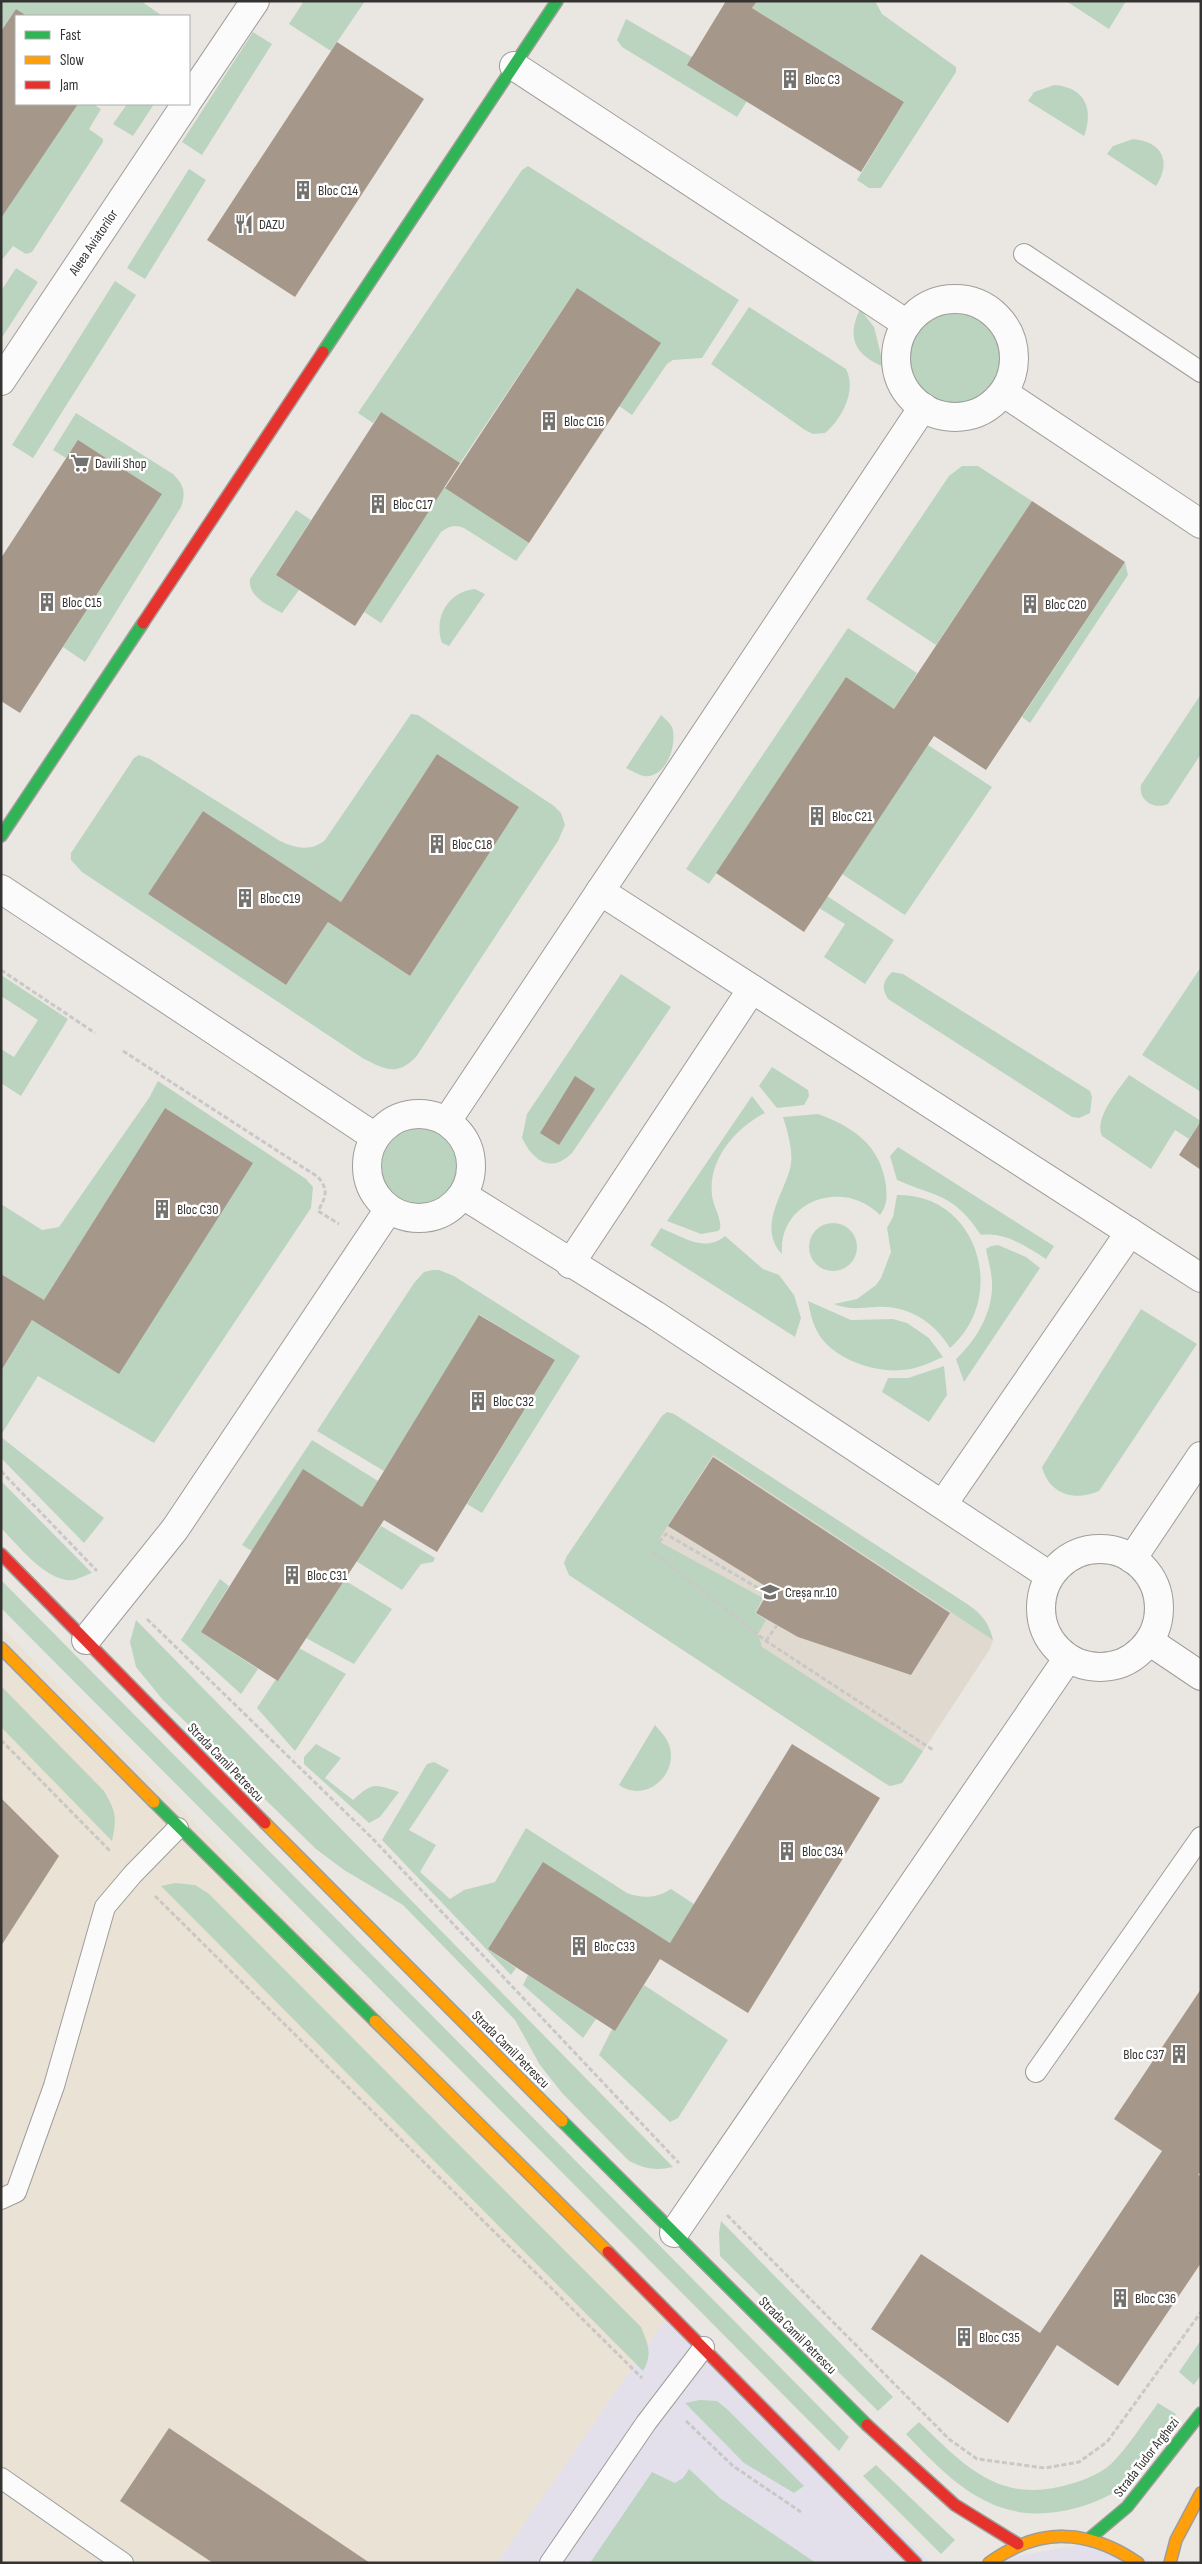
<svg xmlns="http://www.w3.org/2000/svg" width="1202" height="2564" viewBox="0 0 1202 2564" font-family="'Sofia Sans Condensed',sans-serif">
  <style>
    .commercial { fill: #e9e2d5 }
    .industrial { fill: #e3e0eb }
    .built { fill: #e0d9d0 }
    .green { fill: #bbd4bf; fill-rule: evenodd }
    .building { fill: #a59789 }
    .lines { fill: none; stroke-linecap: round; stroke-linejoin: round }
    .lane-casing { stroke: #9f9d9a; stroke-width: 22 }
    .street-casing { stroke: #9f9d9a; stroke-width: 30 }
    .fast-casing { stroke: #9f9d9a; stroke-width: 14 }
    .slow-casing { stroke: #9f9d9a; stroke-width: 14 }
    .jam-casing { stroke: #9f9d9a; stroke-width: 14 }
    .path { stroke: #c9c8c6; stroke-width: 3; stroke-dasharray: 5 2.5; stroke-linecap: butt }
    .lane { stroke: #fcfbfb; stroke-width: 20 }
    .street { stroke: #fcfbfb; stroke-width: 28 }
    .fast { stroke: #30b455; stroke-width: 11 }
    .slow { stroke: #ff9f0a; stroke-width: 11 }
    .jam { stroke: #e5322d; stroke-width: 11 }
    .labels { text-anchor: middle; stroke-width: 5; stroke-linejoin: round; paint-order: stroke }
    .poi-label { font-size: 14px; fill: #353331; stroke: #fff; text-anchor: start }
    .street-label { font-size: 14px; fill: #353331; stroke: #fff }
  </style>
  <rect width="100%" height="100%" fill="#eae7e3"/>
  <polygon class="commercial" points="1,1627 674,2308 497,2563 1,2563"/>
  <g class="industrial">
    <polygon points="674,2308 931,2563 497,2563"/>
    <polygon points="1110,2539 1153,2563 979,2563"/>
  </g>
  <polygon class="built" points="667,1412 674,1414 976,1610 985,1620 993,1640 990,1649 902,1783 890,1786 883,1782 569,1575 564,1563 567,1556 662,1416"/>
  <g class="green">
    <polygon points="1,1 141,1 161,15 27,16 16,9 1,30"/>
    <polygon points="304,1 365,1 331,51 289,24"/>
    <polygon points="757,1 875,1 882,14 956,67 956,72 881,188 869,188 857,180 904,102 752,8"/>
    <polygon points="1066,1 1126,1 1109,29"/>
    <polygon points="626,19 692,57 747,101 737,117 622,47 617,40"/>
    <polygon points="253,32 272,44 202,155 182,142"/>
    <path d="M1054,85C1085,87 1094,109 1084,136L1028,101L1034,92Z"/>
    <polygon points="78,104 93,104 101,109 89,129 103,139 103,142 32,252 26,254 13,246 1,261 1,217"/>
    <polygon points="127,104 154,104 133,136 113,124"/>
    <path d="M1133,139C1162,142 1172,161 1156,186L1107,154L1113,146Z"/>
    <polygon points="528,166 739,300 702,358 673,360 667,364 632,415 619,406 577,288 460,463 381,412 373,423 358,413 522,170"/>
    <polygon points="189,169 206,180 145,279 127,268"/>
    <polygon points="16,268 38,282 1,339 1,291"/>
    <polygon points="115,281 136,295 33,458 12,445"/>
    <path d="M749,307L846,369C857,390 842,419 825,433L813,434L805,430L711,364Z"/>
    <path d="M860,309L874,327L884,367C855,355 846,338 860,309Z"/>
    <circle cx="955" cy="359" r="45"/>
    <path d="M76,413L173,474C184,485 186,492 181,507L85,662L63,647L162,494L79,441L66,458L53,450Z"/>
    <polygon points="962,466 978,466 1032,501 936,645 866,599 949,476"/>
    <path d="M444,487L529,543L516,561L464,528C455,524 449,526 441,532L381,623L364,612Z"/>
    <path d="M296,510L311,520L276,575L299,590L282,613C268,605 248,597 250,579Z"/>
    <polygon points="1125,562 1128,575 1030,723 1022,717"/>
    <path d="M475,589L485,594L449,646L442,643C433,617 448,592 475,589Z"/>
    <polygon points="848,628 917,673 894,709 846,677 709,884 686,869"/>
    <path d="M1201,694V754L1168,804C1155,810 1138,801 1141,785Z"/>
    <path d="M411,714L418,715L554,806L561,813L565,825L558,841L416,1057C397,1076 386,1070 364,1059L82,872L71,860V853L134,758L139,755L150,759L280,841C295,848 311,852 325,840ZM437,754L519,807L410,976L328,922L286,985L148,894L203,811L341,902Z"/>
    <path d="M661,715C665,719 670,723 672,727C678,744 666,779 644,776C638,775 631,770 626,768Z"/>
    <polygon points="928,745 992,787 905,915 842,874"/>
    <polygon points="827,896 894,940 865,984 824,957 845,924 819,908"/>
    <polygon points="1201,967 1201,1092 1142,1055"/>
    <path d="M892,972L903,974L1090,1091L1092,1097L1090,1113L1079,1118L1072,1117L888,999C881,987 883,981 892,972Z"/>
    <path d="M621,974L671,1007L572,1153C551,1174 533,1161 522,1138L527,1114Z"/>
    <polygon points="1,975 68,1019 21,1096 1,1083 1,1049 14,1057 38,1020 1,996"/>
    <polygon points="772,1067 808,1090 809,1096 804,1105 777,1108 759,1086"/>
    <path d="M1129,1075L1201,1121L1189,1139L1175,1130L1151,1169L1102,1136C1094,1117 1118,1091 1129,1075Z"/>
    <polygon points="158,1081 306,1179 313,1187 311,1208 154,1443 38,1376 1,1435 1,1371 32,1320 253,1163 165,1108 44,1300 1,1274 1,1204 42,1230 59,1227 149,1098"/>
    <path d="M752,1096L765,1113C735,1128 708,1160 712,1195C713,1206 722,1219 720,1229L718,1231L701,1234L667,1221Z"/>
    <path d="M818,1114C854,1127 881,1146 886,1186C887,1198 887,1205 880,1215C844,1178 778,1200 782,1254C755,1226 788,1189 791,1163C793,1151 787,1129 783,1117Z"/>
    <circle cx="419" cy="1167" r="45"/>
    <path d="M898,1147L1054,1246L1046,1259C1026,1246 1005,1232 981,1235C953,1193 938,1198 897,1180L890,1156Z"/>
    <path d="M897,1195C978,1193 1009,1297 950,1348C934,1322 908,1305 876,1307C860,1308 849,1310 834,1304L857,1299L876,1285L881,1278L891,1252L887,1228L893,1217Z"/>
    <circle cx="833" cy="1247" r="24"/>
    <path d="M661,1228C683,1237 705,1253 725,1236L763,1269L779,1275L794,1295L801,1318L795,1337L650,1245Z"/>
    <path d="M998,1245L1026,1257L1040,1268L964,1382L956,1359C976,1341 993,1312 992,1284C992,1272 988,1260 986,1249L991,1246Z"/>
    <polygon points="432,1270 439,1270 454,1276 580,1356 482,1513 467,1504 555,1360 480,1315 384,1471 317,1431 414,1283 424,1272"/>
    <path d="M808,1301L851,1320L893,1319L907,1323L929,1338L943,1357C929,1363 917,1369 902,1370C874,1373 830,1358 817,1331C812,1322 810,1311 808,1301Z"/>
    <path d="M1141,1309L1197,1344L1099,1491C1074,1502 1049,1494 1042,1467Z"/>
    <polygon points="944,1366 947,1395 929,1422 882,1392 888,1378 908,1378"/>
    <path d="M667,1412L674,1414L961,1600C977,1610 989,1620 993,1640L713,1455L658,1541L763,1598L755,1613L766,1620L758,1634L762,1647L923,1751L902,1783L890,1786L883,1782L569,1575L564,1563L567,1556L662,1416Z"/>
    <polygon points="1,1437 104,1518 84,1543 1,1458"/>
    <polygon points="312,1440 378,1481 362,1507 303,1470 252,1551 242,1545"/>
    <path d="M1,1481L92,1573C86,1575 79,1579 73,1580C47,1583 18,1545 1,1528Z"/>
    <polygon points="381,1526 435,1558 433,1562 421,1564 402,1590 356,1561"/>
    <polygon points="220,1579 229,1586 201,1632 258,1669 241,1694 181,1640"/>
    <polygon points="1,1580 849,2437 839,2451 1,1608"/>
    <polygon points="344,1580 392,1609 354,1664 306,1638"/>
    <path d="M136,1620L673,2167C656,2171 645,2169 629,2161L562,2093L540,2065L515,2020L403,1905L344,1870L316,1849L163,1700L136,1667L130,1642Z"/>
    <polygon points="299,1648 346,1674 295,1751 257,1708 276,1679 279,1680"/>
    <path d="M1,1686L104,1791C116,1812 117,1817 112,1841L1,1727Z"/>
    <path d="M655,1725C661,1732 668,1739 670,1748C677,1777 644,1803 619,1785Z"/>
    <path d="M316,1744L341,1758L325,1778L353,1800C373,1782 374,1784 399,1792L380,1817L369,1823L304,1764V1757Z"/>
    <path d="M434,1762L449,1770L409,1830L436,1845L420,1872L450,1899L464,1890L495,1882L526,1828L627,1893C643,1899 657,1898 671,1889L694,1904L670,1943L543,1863L488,1949L516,1968L511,1975L382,1840L427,1764Z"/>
    <path d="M175,1883L195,1885L208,1893L641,2327C648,2344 653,2354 643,2371L161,1886Z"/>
    <polygon points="528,1975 596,2019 583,2038 523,1985"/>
    <polygon points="644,1985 728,2040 678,2118 670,2122 599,2055 612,2029 615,2031"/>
    <polygon points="721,2221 893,2397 878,2411 720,2256 719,2233"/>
    <polygon points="1201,2340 1201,2375 1194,2385 1179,2372"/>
    <polygon points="700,2400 717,2401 727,2409 804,2486 794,2493 744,2463 685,2403"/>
    <path d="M1158,2403L1176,2414C1162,2434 1143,2467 1128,2483C1118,2493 1089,2505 1076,2508C999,2529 955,2486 906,2434L919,2422C963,2464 997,2503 1063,2486C1079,2482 1099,2475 1111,2464C1129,2446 1143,2423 1158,2403Z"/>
    <polygon points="876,2465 955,2540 941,2554 863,2476"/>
    <polygon points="689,2469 720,2498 816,2563 590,2563 652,2472 675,2483 683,2478"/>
  </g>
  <g class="building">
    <polygon points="726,1 757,1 752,8 904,102 861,172 687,65"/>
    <polygon points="16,9 27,16 16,16 16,104 78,104 1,218 1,31"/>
    <polygon points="337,42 424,99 295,297 207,240"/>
    <polygon points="577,288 661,343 529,543 445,488"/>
    <polygon points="381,412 460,463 355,626 276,575"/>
    <polygon points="78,440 162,494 20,713 1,701 1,558"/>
    <polygon points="1032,501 1125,562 986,770 934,736 804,932 716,873 846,677 894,709"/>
    <polygon points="437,754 519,807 410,976 328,922 286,985 148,894 203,811 341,902"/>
    <polygon points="575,1076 595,1089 559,1145 540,1133"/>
    <polygon points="165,1108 253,1163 119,1374 32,1320 1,1371 1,1274 44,1300"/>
    <polygon points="1201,1121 1201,1170 1179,1155"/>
    <polygon points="479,1315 555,1360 437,1552 384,1520 278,1681 201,1632 303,1469 362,1507"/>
    <polygon points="713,1457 950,1613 911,1675 798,1637 756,1613 770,1589 668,1526"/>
    <polygon points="792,1744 880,1798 748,2013 660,1959 615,2031 488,1949 543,1862 670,1943"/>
    <polygon points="1,1798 59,1856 1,1946"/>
    <polygon points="1201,1989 1201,2171 1198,2175 1201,2176 1201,2263 1118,2386 1057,2345 1008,2423 871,2329 921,2254 1040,2333 1162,2151 1114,2119"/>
    <polygon points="169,2428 370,2563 213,2563 120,2501"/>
  </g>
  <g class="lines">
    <g class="lane-casing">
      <g id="lane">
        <polyline points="1024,254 1201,372"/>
        <polyline points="1036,2072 1201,1837"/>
        <polyline points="1,2199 16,2192 54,2086 105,1907 133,1874 178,1828"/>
        <polyline points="1,2478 123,2563"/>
        <polyline points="550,2563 646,2423 704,2347"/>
      </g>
    </g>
    <g class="street-casing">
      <g id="street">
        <polyline points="514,66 907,324"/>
        <polyline points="189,99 255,1"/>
        <circle cx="955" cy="358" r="59"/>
        <polyline points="1,381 186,104"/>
        <polyline points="1004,393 1201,524"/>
        <polyline points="1,889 375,1137"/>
        <polyline points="600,891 1201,1278"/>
        <circle cx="419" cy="1166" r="52"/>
        <polyline points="447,1121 923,407"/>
        <polyline points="463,1195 655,1315 1050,1576"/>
        <polyline points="570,1264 752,989"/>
        <polyline points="943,1504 1130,1232"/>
        <circle cx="1100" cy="1608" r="59"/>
        <polyline points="1132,1559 1201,1456"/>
        <polyline points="86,1640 175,1529 389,1209"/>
        <polyline points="1149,1641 1201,1676"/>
        <polyline points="674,2233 1068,1658"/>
      </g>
    </g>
    <g class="fast-casing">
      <g id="fast">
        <polyline points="323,352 557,1"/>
        <polyline points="1,836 143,623"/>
        <polyline points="154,1802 375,2021"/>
        <polyline points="562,2121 867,2425"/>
        <polyline points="1090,2538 1127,2507 1201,2413"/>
      </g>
    </g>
    <g class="slow-casing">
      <g id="slow">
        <polyline points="1,1648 154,1802"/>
        <polyline points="265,1823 562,2121"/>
        <polyline points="375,2021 608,2252"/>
        <path d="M989,2563C1039,2527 1087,2528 1138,2563"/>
        <polyline points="1170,2563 1176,2540 1201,2493"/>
      </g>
    </g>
    <g class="jam-casing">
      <g id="jam">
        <polyline points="143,623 323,352"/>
        <polyline points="1,1554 265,1823"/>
        <polyline points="608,2252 916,2563"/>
        <polyline points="867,2425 955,2505 1018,2544"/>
      </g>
    </g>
    <g class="path">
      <polyline points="1,970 95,1033"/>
      <path d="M123,1051L318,1177C329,1190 326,1197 318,1211L339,1224"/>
      <polyline points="1,1471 97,1571"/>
      <polyline points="659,1542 666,1534 763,1591 765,1587"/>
      <polyline points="653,1552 766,1641 933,1750"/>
      <polyline points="147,1619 372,1838 679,2163"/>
      <polyline points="766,1641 777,1625"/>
      <polyline points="1,1740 111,1852"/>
      <polyline points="155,1896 642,2378"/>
      <polyline points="727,2215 949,2439 977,2459 1045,2468 1079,2462 1107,2442 1201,2312"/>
      <polyline points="686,2421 733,2466 801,2512"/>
    </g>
    <use href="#lane" class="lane"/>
    <use href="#street" class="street"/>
    <use href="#fast" class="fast"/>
    <use href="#slow" class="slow"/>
    <use href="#jam" class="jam"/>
  </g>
  <defs>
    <g id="building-bare" transform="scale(1.5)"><path d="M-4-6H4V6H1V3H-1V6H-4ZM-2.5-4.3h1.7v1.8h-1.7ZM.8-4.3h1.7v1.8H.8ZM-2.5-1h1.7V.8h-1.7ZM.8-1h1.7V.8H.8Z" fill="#74726f" stroke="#fff" stroke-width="2.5" paint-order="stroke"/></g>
    <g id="restaurant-bare" transform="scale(1.5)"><path d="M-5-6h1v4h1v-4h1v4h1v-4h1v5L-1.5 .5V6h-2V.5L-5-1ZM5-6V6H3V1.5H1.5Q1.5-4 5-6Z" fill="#74726f" stroke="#fff" stroke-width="2.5" paint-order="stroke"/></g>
    <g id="supermarket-bare" transform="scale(1.5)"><path d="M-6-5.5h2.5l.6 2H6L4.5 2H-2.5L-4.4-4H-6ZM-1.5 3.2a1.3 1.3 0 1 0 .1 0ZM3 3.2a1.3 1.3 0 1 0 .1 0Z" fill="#74726f" stroke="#fff" stroke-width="2.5" paint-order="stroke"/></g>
    <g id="school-bare" transform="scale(1.5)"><path d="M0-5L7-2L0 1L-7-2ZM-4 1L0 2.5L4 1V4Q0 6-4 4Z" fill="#74726f" stroke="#fff" stroke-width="2.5" paint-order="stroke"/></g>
  </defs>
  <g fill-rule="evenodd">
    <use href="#building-bare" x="790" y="79"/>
    <use href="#building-bare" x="303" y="190"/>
    <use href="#restaurant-bare" x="244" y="224"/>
    <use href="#building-bare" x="549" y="421"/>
    <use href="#supermarket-bare" x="80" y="463"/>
    <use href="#building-bare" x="378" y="504"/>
    <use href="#building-bare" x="47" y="602"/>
    <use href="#building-bare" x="1030" y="604"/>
    <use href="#building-bare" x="817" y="816"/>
    <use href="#building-bare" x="437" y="844"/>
    <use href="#building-bare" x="245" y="898"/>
    <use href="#building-bare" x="162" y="1209"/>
    <use href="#building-bare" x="478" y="1401"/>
    <use href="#building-bare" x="292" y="1575"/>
    <use href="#school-bare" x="770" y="1592"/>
    <use href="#building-bare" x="787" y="1851"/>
    <use href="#building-bare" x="579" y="1946"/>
    <use href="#building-bare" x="1179" y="2054"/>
    <use href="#building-bare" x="1120" y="2298"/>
    <use href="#building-bare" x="964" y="2337"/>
  </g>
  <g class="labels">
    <g class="poi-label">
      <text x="805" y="84">Bloc C3</text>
      <text x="318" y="195">Bloc C14</text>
      <text x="259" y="229">DAZU</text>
      <text x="564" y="426">Bloc C16</text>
      <text x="95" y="468">Davili Shop</text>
      <text x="393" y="509">Bloc C17</text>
      <text x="62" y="607">Bloc C15</text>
      <text x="1045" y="609">Bloc C20</text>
      <text x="832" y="821">Bloc C21</text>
      <text x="452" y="849">Bloc C18</text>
      <text x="260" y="903">Bloc C19</text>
      <text x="177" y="1214">Bloc C30</text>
      <text x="493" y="1406">Bloc C32</text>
      <text x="307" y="1580">Bloc C31</text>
      <text x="785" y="1597">Creșa nr.10</text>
      <text x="802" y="1856">Bloc C34</text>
      <text x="594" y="1951">Bloc C33</text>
      <text x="1164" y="2059" text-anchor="end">Bloc C37</text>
      <text x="1135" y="2303">Bloc C36</text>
      <text x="979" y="2342">Bloc C35</text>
    </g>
    <g class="street-label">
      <text transform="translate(93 242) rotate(-56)" y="5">Aleea Aviatorilor</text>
      <text transform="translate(226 1762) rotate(46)" y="5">Strada Camil Petrescu</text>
      <text transform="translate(511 2049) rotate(45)" y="5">Strada Camil Petrescu</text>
      <text transform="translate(798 2335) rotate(45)" y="5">Strada Camil Petrescu</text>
      <text transform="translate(1146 2457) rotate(-52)" y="5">Strada Tudor Arghezi</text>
    </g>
  </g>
  <rect width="1202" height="2564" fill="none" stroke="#353331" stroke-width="5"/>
  <rect x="15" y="15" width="175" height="90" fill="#ffffff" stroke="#aeadad"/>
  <rect x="25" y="31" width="25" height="8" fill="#30b455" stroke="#aeadad"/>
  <text x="60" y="40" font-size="15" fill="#353331">Fast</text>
  <rect x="25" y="56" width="25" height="8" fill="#ff9f0a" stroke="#aeadad"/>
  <text x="60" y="65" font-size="15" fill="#353331">Slow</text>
  <rect x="25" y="81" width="25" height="8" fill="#e5322d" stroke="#aeadad"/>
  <text x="60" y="90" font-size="15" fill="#353331">Jam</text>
</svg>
